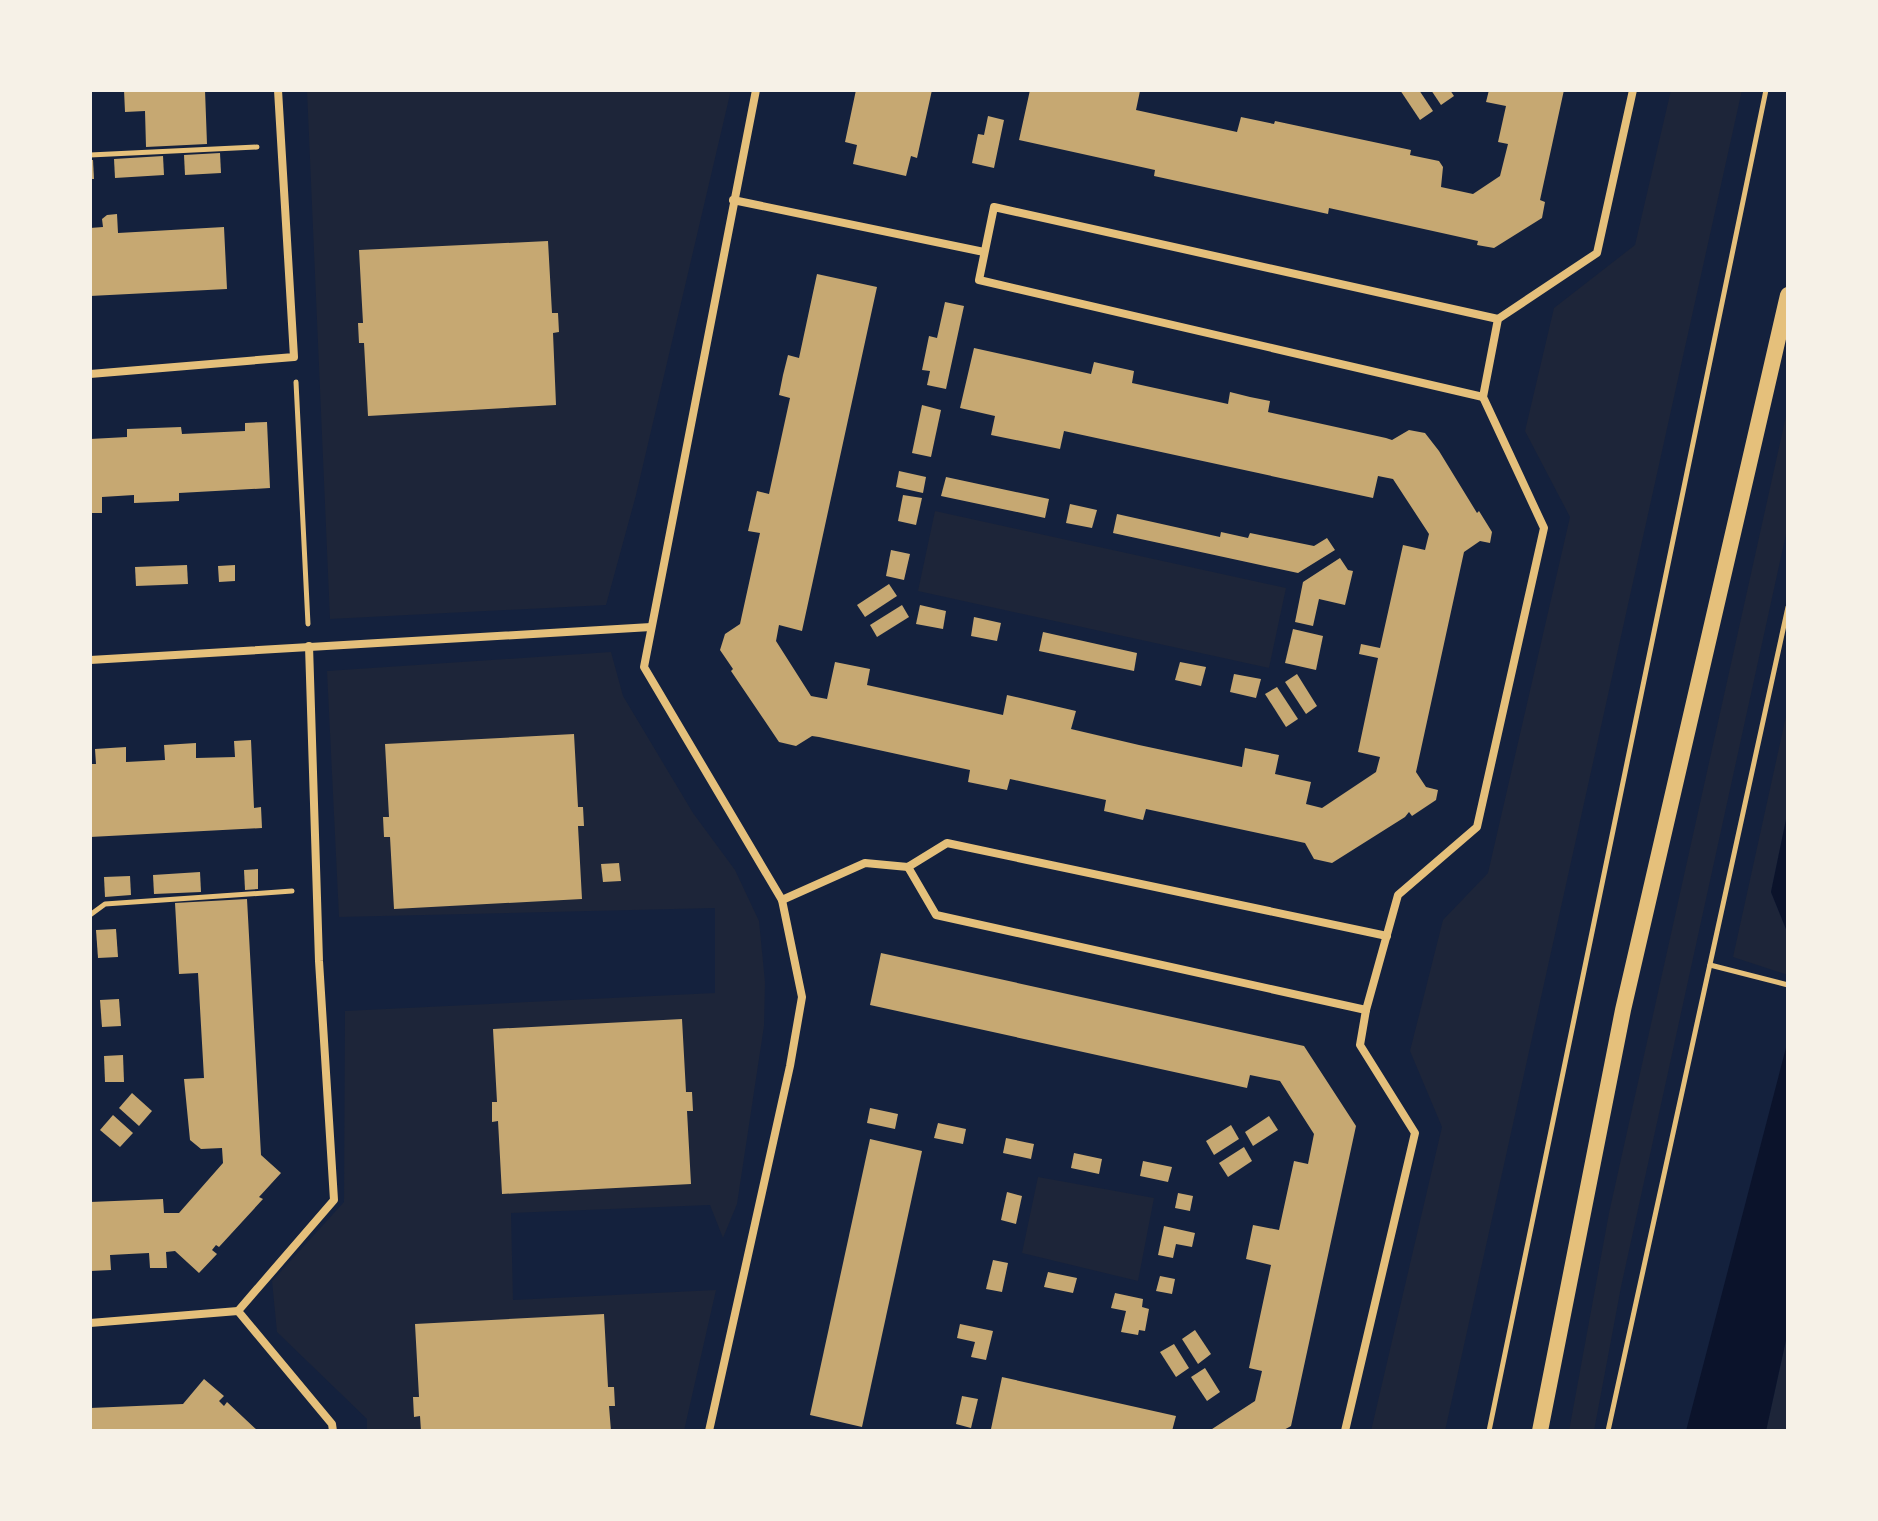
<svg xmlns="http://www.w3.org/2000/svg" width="1878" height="1521" viewBox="0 0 1878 1521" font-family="Lora,serif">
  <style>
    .green { fill: #1d2539 }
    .water { fill: #0b132b }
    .building { fill: #c6a872 }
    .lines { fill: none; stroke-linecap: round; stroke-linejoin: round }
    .path { stroke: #e5c07b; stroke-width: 5 }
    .minor { stroke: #e5c07b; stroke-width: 8 }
    .secondary { stroke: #e5c07b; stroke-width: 16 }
  </style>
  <rect width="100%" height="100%" fill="#14213d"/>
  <g class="green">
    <polygon points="307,90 731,90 636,495 606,605 330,619"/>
    <polygon points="1671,90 1742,90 1445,1431 1371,1431 1442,1127 1410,1051 1443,920 1488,873 1570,517 1525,431 1554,308 1635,245"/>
    <polygon points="1788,407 1788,525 1621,1287 1594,1431 1569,1431 1609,1213"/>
    <polygon points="935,511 1286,588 1269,668 918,591"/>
    <polygon points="611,652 623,696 693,813 735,870 759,921 765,982 764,1026 737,1204 723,1238 710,1205 511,1213 513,1300 716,1290 684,1431 367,1431 367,1419 277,1332 272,1281 344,1202 345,1011 715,993 715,908 339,917 327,671"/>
    <polygon points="1788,707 1788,810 1771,892 1788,934 1788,975 1733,957"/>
    <polygon points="1038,1177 1154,1198 1138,1281 1022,1253"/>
    <polygon points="1788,1331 1788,1431 1766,1431"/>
  </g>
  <g class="water">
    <polygon points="1788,810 1788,934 1771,892"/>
    <polygon points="1788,1040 1788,1331 1766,1431 1686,1431"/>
  </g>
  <g class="building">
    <polygon points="124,90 205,90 207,144 146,147 145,111 125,112"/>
    <polygon points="856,90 932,90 917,158 911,156 906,176 853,164 857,145 845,142"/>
    <polygon points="1030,90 1135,90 1140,91 1136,110 1237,132 1241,117 1274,124 1275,121 1411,150 1410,155 1439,161 1443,167 1441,187 1473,194 1500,176 1508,144 1498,142 1506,106 1486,102 1489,90 1564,90 1540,200 1545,202 1542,218 1494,248 1477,245 1478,241 1329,208 1328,214 1154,176 1155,170 1019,140"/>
    <polygon points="1400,90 1419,90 1433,111 1420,120"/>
    <polygon points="1431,90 1450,90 1454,96 1441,105"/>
    <polygon points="988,116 1004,120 994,168 972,163 978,134 984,135"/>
    <polygon points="220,153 221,173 185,175 184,155"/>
    <polygon points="163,156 164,175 115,178 114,159"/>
    <polygon points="90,160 93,160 94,179 90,179"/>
    <polygon points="117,214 118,233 224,227 227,289 90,296 90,228 103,227 102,219 107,215"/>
    <polygon points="548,241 552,313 558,313 559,332 553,333 556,405 368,416 364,343 359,343 358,323 363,323 359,250"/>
    <polygon points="817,274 877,287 802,631 779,625 776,641 811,696 827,699 835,662 870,669 867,685 1003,715 1007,695 1076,711 1071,729 1139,745 1242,767 1245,748 1279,755 1275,774 1311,782 1306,804 1322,808 1376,772 1380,757 1358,752 1378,658 1359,654 1361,644 1380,648 1403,545 1425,550 1429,534 1393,479 1378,476 1373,498 1064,431 1060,449 991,435 995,416 960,408 974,348 1091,374 1094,362 1134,371 1132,383 1228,404 1230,392 1250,397 1270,401 1268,412 1386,438 1392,440 1409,430 1425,433 1439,451 1477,513 1479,511 1492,532 1490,543 1480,541 1464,552 1416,772 1426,787 1438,790 1436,800 1412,816 1409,812 1405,817 1332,863 1314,859 1305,843 1146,809 1143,820 1104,811 1106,800 1010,779 1007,790 968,782 970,770 819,737 812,736 796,746 779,742 731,671 733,669 720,650 725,634 740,624 760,533 748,531 757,491 769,494 790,398 779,395 783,375 788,355 799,358"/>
    <polygon points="945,302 964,306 946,389 927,385 930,371 922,370 929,336 937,338"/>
    <polygon points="922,405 941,410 931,457 912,453"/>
    <polygon points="267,422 270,488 179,493 179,501 157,502 134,503 134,495 102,497 102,513 90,513 90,439 127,437 127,429 181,427 182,434 245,431 245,423"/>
    <polygon points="899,471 926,477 923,493 896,487"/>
    <polygon points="946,477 1049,499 1045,518 941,496"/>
    <polygon points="903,495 922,498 916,525 898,521"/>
    <polygon points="1070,504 1097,510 1092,528 1066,523"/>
    <polygon points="1117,514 1220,537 1221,532 1248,538 1250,533 1314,546 1327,538 1335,550 1298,573 1113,533"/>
    <polygon points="891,550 910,554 904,580 886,576"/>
    <polygon points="1340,558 1348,570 1353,571 1345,605 1319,599 1313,626 1295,622 1303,582"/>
    <polygon points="187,565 188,584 136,586 135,567"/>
    <polygon points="235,565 235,581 219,582 218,566"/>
    <polygon points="889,584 897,596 865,617 857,605"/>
    <polygon points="902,605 909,617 877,637 870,625"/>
    <polygon points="920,605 946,611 943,629 916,624"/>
    <polygon points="974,617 1001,623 997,641 971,636"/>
    <polygon points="1293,629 1323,636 1316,670 1285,663"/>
    <polygon points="1043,632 1137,653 1134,671 1039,651"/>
    <polygon points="1180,662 1206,667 1201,686 1175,680"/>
    <polygon points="1234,674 1261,679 1256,698 1230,692"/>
    <polygon points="1297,674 1317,706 1306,714 1285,682"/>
    <polygon points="1277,687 1298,719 1286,727 1265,694"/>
    <polygon points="574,734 578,807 583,807 584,826 578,826 582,899 394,909 390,837 384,837 383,817 389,817 385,744"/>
    <polygon points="251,740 254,808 261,807 262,828 90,837 90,764 96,764 95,749 126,747 126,762 165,760 164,745 196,743 196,758 235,757 234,741"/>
    <polygon points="619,863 621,881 603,882 601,864"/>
    <polygon points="258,869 258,889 245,890 244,870"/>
    <polygon points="200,872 201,892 154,894 153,875"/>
    <polygon points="130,876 131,895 105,897 104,877"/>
    <polygon points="247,899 261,1155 281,1173 259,1197 263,1199 219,1247 216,1245 212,1250 217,1254 199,1273 175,1251 166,1252 167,1268 150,1268 149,1253 129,1254 110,1255 111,1270 90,1271 90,1202 163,1199 164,1213 179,1213 223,1163 222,1148 201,1149 190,1140 184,1079 204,1078 198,973 179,974 175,903"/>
    <polygon points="116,929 118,957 98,958 96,930"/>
    <polygon points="881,953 1304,1046 1356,1126 1291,1426 1282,1431 1209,1431 1255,1401 1262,1371 1249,1368 1271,1265 1246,1259 1253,1225 1279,1230 1294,1161 1308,1164 1314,1134 1280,1081 1250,1075 1247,1088 870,1005"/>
    <polygon points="119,999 121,1026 102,1027 100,1000"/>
    <polygon points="682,1019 686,1092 692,1092 693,1111 687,1111 691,1184 502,1194 498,1121 492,1122 492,1102 497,1102 493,1029"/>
    <polygon points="123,1055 124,1082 105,1082 104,1056"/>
    <polygon points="132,1093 152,1111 139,1126 119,1108"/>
    <polygon points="870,1108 898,1114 895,1129 867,1123"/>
    <polygon points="113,1115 133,1133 120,1147 100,1130"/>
    <polygon points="1269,1116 1278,1130 1253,1146 1245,1132"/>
    <polygon points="938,1123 966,1129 963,1144 934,1138"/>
    <polygon points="1231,1125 1239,1139 1214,1155 1206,1141"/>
    <polygon points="1006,1138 1034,1144 1031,1159 1003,1153"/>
    <polygon points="870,1139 922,1151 862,1427 810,1415"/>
    <polygon points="1244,1147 1252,1161 1228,1177 1219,1163"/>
    <polygon points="1074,1153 1102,1159 1099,1174 1071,1168"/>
    <polygon points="1143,1161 1172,1167 1168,1182 1140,1176"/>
    <polygon points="1007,1192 1022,1196 1016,1224 1001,1220"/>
    <polygon points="1178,1193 1193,1196 1190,1211 1175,1208"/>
    <polygon points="1164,1226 1195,1233 1192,1247 1176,1244 1173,1258 1158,1255"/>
    <polygon points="993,1260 1008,1263 1002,1292 986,1289"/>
    <polygon points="1048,1272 1077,1278 1073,1293 1044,1287"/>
    <polygon points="1160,1276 1175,1279 1172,1294 1156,1291"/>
    <polygon points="1115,1293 1143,1299 1142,1307 1149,1309 1145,1331 1139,1330 1138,1335 1121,1332 1126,1311 1111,1308"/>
    <polygon points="604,1314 608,1387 614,1387 615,1406 609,1406 611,1431 421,1431 420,1416 414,1417 413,1397 419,1397 415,1324"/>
    <polygon points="960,1324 993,1331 986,1360 971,1357 975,1342 957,1338"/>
    <polygon points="1195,1330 1211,1354 1198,1364 1182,1339"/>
    <polygon points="1174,1344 1189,1368 1176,1377 1160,1352"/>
    <polygon points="1205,1368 1220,1392 1207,1401 1191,1377"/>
    <polygon points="1002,1377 1176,1416 1172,1431 991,1429"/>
    <polygon points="204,1379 224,1396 219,1401 224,1406 227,1402 258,1431 90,1431 90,1408 183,1404"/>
    <polygon points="962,1396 978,1399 971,1428 956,1424"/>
  </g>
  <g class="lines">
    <g class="path">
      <polyline points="90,155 257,147"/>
      <polyline points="296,382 308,624"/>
      <polyline points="90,915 105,904 292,891"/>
      <polyline points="1710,965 1788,985"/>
      <polyline points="1489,1431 1766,90"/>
      <polyline points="1608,1431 1788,607"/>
    </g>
    <g class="minor">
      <polyline points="733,200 984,252"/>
      <polyline points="90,374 294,357 278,90"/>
      <polyline points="1483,397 979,280 994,207 1498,319"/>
      <polyline points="309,646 319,961 334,1200 238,1311 332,1424 333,1431"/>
      <polyline points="90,660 651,627"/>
      <polyline points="908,867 936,915 1366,1010"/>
      <polyline points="782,900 865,863 908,867 947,843 1387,936"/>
      <polyline points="90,1323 238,1311"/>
      <polyline points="709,1431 790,1066 802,997 782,900 644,667 756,90"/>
      <polyline points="1345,1431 1415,1133 1360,1045 1366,1010 1398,895 1477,827 1544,528 1483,397 1498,319 1597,253 1633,90"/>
    </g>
    <polyline class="secondary" points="1540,1431 1623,1010 1788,295"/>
  </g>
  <rect width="1878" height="1521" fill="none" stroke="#f6f1e7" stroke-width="184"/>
</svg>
